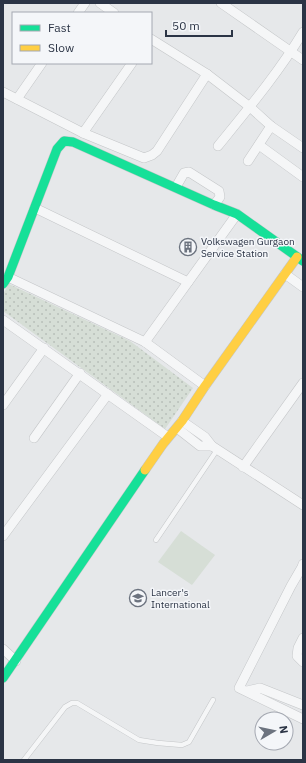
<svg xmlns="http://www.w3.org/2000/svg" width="306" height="763" viewBox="0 0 306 763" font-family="'IBM Plex Sans',sans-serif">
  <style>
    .park { fill: url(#park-dots) }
    .garden { fill: #d6ded6 }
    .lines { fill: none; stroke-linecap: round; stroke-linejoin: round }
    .lane-casing { stroke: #c4c6c8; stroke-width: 5.5 }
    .street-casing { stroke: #c4c6c8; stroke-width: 10 }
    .fast-casing { stroke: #c4c6c8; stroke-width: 10 }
    .slow-casing { stroke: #c4c6c8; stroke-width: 10 }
    .lane { stroke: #f5f6f7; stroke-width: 4.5 }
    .street { stroke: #f5f6f7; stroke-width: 9 }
    .fast { stroke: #16e098; stroke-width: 9 }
    .slow { stroke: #ffcf43; stroke-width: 9 }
    .labels { text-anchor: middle; stroke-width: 3; stroke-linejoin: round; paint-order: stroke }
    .poi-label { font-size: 10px; fill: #2b3445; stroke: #f4f6f9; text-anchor: start }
  </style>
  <defs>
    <pattern id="park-dots" width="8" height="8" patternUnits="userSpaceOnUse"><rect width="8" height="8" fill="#d6ded6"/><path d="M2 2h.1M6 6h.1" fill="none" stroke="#b8bfb9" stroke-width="1.8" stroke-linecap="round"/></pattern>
  </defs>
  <rect width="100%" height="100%" fill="#e6e8ea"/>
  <polygon class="park" points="9,284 130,341 193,388 165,429 3,311 3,294"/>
  <polygon class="garden" points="181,531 215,555 192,585 158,562"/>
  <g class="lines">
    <g class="lane-casing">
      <g id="lane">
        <polyline points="156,540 217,450"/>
        <polyline points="24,760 65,707 72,703 77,703 139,740 158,743 182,745 189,742 213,700"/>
      </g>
    </g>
    <g class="street-casing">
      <g id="street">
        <polyline points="100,3 114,13"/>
        <polyline points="221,3 303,60"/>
        <polyline points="78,13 85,3"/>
        <polyline points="151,39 207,74 250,107 271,126 303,148"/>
        <polyline points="3,92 83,133 144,158 152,155 157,151 207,74"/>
        <polyline points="17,99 42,63"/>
        <polyline points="83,133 132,63"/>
        <polyline points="259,145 303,177"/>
        <path d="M218,146C248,109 279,72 303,32"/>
        <polyline points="248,161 271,126"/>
        <polyline points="176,187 184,173 189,172 219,191 220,197 214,205"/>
        <polyline points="35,208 188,282"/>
        <polyline points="285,274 303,287"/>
        <polyline points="8,277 145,342 205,386"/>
        <polyline points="3,320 168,437"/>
        <polyline points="145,342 237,214"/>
        <polyline points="3,405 44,348"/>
        <polyline points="182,421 205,437 212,446 303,505"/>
        <polyline points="177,428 200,446 212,446"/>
        <polyline points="34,438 80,373"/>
        <polyline points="243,467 303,383"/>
        <polyline points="3,536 108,394"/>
        <polyline points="303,564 302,567 291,586 239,688 303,719"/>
        <polyline points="303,638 298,648 297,656 303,662"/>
        <polyline points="3,649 16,661"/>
        <polyline points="247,691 260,688 303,705"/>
      </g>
    </g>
    <g class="fast-casing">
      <g id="fast">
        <polyline points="3,284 8,277 57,149 64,141 73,142 214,205 237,214 303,261"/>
        <polyline points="3,678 145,470"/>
      </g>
    </g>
    <g class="slow-casing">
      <polyline id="slow" points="145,470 163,444 182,421 205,386 297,257"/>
    </g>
    <use href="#lane" class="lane"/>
    <use href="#street" class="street"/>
    <use href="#fast" class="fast"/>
    <use href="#slow" class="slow"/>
  </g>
  <defs>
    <g id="building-ring" transform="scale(0.9)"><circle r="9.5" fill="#f4f6f9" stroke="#6c737f" stroke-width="1.5"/><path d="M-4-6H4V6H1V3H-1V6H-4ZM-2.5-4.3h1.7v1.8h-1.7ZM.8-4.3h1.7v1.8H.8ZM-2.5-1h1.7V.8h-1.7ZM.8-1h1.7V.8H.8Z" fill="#6c737f"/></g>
    <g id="school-ring" transform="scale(0.9)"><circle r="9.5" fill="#f4f6f9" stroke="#6c737f" stroke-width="1.5"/><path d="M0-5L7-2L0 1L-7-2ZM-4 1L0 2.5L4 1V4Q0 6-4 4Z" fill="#6c737f"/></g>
  </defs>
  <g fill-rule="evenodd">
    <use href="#building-ring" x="188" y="247"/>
    <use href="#school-ring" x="138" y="598"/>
  </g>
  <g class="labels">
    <g class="poi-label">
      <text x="201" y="245">Volkswagen Gurgaon<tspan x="201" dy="12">Service Station</tspan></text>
      <text x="151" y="596">Lancer's<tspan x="151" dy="12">International</tspan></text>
    </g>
  </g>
  <rect width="306" height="763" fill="none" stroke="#2b3445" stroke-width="8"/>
  <rect x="12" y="12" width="140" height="52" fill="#f4f6f9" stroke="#a4a8b1"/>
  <rect x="20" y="25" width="20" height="6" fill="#16e098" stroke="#a4a8b1"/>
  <text x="48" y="32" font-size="12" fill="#2b3445">Fast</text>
  <rect x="20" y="45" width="20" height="6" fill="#ffcf43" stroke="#a4a8b1"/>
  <text x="48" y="52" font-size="12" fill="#2b3445">Slow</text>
  <g transform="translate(274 731) rotate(81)"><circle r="19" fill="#f4f6f9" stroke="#a4a8b1"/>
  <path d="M0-3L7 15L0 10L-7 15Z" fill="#6c737f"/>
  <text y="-6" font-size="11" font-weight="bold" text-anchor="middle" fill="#2b3445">N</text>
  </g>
  <path d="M166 30v6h66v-6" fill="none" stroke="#2b3445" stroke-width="2"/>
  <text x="172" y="30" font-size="12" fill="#2b3445" stroke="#f4f6f9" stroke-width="3" paint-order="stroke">50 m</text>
</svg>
